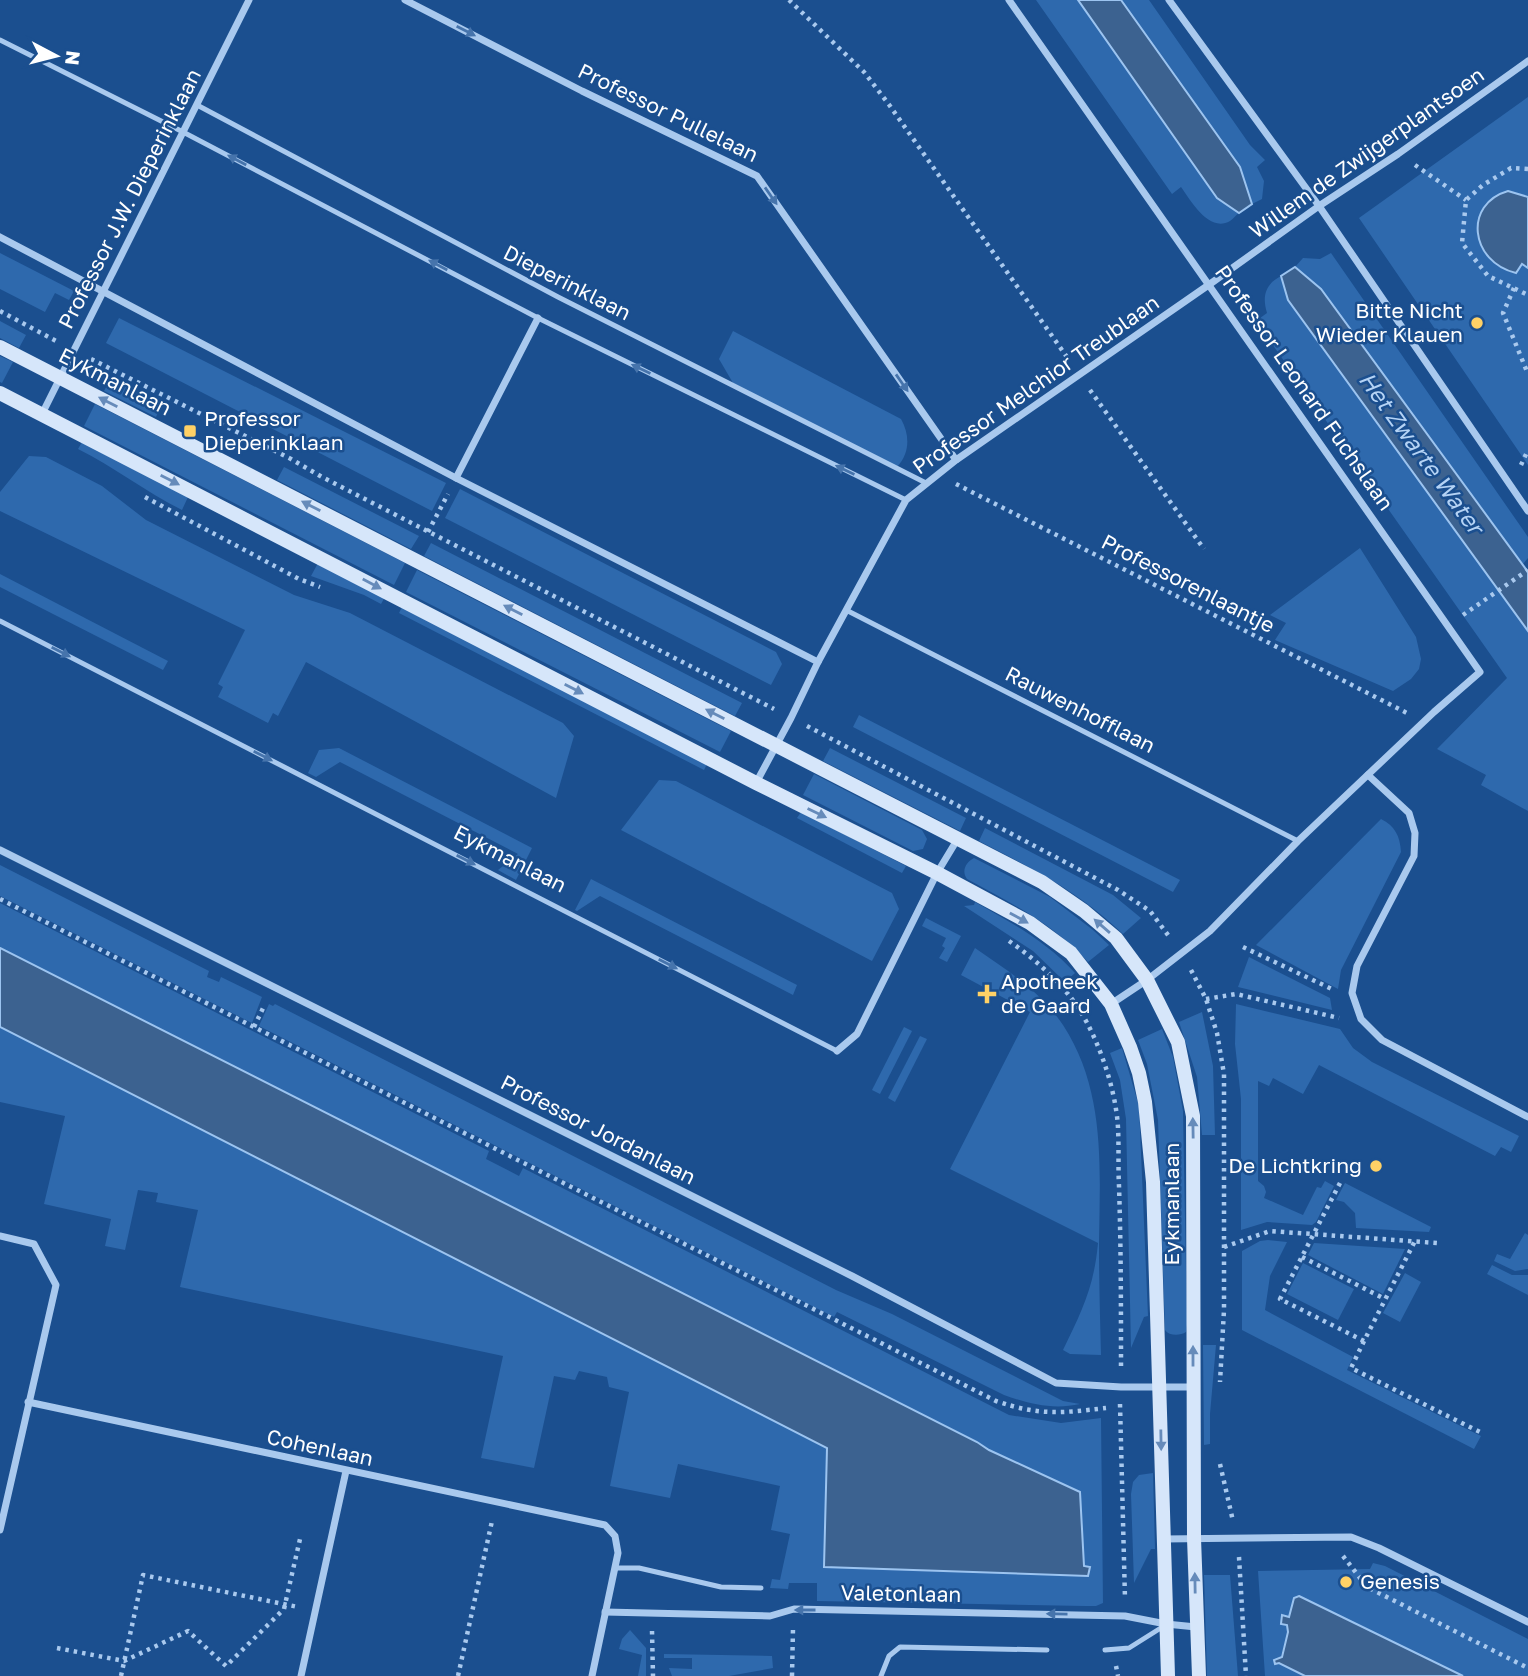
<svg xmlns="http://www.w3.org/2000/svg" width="1528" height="1676" viewBox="0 0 1528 1676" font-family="'Golos Text',sans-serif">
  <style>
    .green { fill: #2e69ad }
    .water { fill: #3c6290; stroke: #9cc4f0; stroke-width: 2 }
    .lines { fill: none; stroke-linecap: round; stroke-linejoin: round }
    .path { stroke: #a9c9ee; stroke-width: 4.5; stroke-dasharray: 3.5 5; stroke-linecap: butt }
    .lane { stroke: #a9c9ee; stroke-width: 5 }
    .street { stroke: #a9c9ee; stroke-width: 7 }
    .secondary { stroke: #d6e6fa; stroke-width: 14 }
    .oneway { fill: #4674ac }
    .oneway2 { fill: #668bba }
    .poi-dot { fill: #ffd166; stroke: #1b4f8f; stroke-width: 2.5 }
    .labels { text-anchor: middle; stroke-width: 5; stroke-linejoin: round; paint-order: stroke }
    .street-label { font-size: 21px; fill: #fff; stroke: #1b4f8f }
    .poi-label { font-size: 21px; fill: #fff; stroke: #1b4f8f; text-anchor: start }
    .water-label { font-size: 23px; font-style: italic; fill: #b5d3f5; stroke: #1b4f8f }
  </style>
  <rect width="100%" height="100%" fill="#1b4f8f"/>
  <g class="green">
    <path d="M1036,0H1078L1217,198L1239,213C1236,215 1233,219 1230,221C1209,233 1191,201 1181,187L1172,194Z"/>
    <polygon points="1121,0 1149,0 1250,145 1265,160 1257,167 1264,181 1262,199 1252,204 1240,167"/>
    <polygon points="1528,97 1528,197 1508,191 1507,271 1515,273 1522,264 1528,268 1528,465 1359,218"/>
    <polygon points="0,253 74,291 69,300 55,293 45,312 0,289"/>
    <polygon points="1331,253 1528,537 1528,558 1523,564 1321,289 1295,267 1303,258 1320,259"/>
    <path d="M1281,276L1288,300L1528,631V811L1481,785L1486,775L1437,749L1507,678L1256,321L1267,313C1262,297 1265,284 1281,276Z"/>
    <polygon points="119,318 446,483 432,511 106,343"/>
    <polygon points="0,321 26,335 19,348 0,338"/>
    <path d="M733,331L901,419C910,435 910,453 897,467L733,383L719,359Z"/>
    <polygon points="0,356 13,362 2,383 0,382"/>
    <polygon points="111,378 162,404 156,417 104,391"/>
    <polygon points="95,404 405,563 394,585 84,426"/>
    <path d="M82,442L188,497L182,510C146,492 114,467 78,449Z"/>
    <polygon points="29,456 46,457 102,486 146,520 294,595 350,613 563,723 574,736 556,798 306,662 278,716 273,713 268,723 218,697 223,687 218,684 245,630 0,511 0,492"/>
    <polygon points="284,467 419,536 411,549 277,480"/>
    <polygon points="460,489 776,652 782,664 771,685 445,518"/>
    <polygon points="431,543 742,703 735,716 424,556"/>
    <polygon points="1360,548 1416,637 1421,659 1419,669 1411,679 1393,691 1275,640 1286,623 1270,615"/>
    <polygon points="318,563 385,597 381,604 364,595 311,576"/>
    <polygon points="417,570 731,731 720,752 406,592"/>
    <polygon points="0,574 168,661 163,670 0,587"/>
    <polygon points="402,607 707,764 704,770 399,613"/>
    <polygon points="859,715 1180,880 1173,892 853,727"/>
    <polygon points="339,748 532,848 516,880 498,870 518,854 340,762 316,777 308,773 319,750"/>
    <polygon points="830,748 966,818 960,831 823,761"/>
    <polygon points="814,774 922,830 927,839 923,849 913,851 803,795"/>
    <polygon points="659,780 676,781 892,893 899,909 872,961 621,830"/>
    <polygon points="801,812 906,866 902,873 797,818"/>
    <path d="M1381,819C1395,826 1400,836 1401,852L1341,970L1338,989L1256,945Z"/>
    <path d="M985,828L1113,895L1141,918L1123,934C1078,891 1033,869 979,841Z"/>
    <path d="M974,858L1050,897L1093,930L1109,945L1088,962C1054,924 1011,903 967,879C961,871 966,862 974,858Z"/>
    <polygon points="0,865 209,971 207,977 219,982 221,977 262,997 252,1023 0,896"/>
    <polygon points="591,879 797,985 793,995 600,896 577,911 575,910"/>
    <path d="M975,902C1012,923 1047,942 1075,973L1065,982L1033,951L964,906L974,905Z"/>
    <polygon points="0,903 489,1151 486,1159 519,1176 523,1168 1009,1415 1061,1423 1101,1418 1103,1603 1096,1606 1085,1606 817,1601 817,1583 789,1583 788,1589 770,1588 772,1579 780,1580 790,1534 771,1530 780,1486 678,1464 670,1498 610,1486 629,1392 609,1387 607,1377 579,1371 575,1380 554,1376 534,1468 481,1458 503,1356 180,1287 198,1210 156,1202 158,1193 138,1190 125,1250 105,1246 111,1219 44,1204 65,1116 0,1102 0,1027 827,1448 824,1567 1081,1575 1084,1566 1080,1492 989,1450 977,1442 0,948"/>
    <polygon points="926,918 961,936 947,962 939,958 945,948 942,946 946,938 922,926"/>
    <path d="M975,948C1007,970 1041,992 1063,1025C1106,1091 1100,1168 1099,1243C1099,1280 1100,1317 1101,1355L1070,1354L1063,1350C1082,1311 1094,1287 1098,1243L950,1169L1030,1012L961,975Z"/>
    <polygon points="1249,957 1330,998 1332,1010 1238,987"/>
    <path d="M269,1004L273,1006L275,1004L836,1290L892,1314L1063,1401L1080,1404C1053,1410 1029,1404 1004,1395L837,1312L834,1317L259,1026Z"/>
    <polygon points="1236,1004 1340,1029 1353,1048 1372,1062 1519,1136 1511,1152 1501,1147 1495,1156 1319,1065 1303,1094 1273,1078 1269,1086 1258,1081 1258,1181 1264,1186 1266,1192 1264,1198 1303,1215 1317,1187 1321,1188 1325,1181 1334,1186 1316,1222 1312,1225 1267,1222 1241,1230 1241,1099 1235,1044"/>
    <polygon points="1202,1012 1213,1066 1215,1135 1202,1135 1197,1077 1179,1022"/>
    <polygon points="904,1027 912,1031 880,1094 872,1090"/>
    <path d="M1162,1029L1173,1057L1183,1111L1187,1324L1186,1332C1180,1336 1169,1336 1165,1330L1158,1120L1147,1064L1138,1040Z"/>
    <polygon points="920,1036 927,1039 895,1102 888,1098"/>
    <polygon points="1122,1048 1139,1106 1148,1316 1144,1317 1131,1348 1126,1119 1120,1080 1110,1053"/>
    <polygon points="1345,1183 1431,1227 1429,1232 1356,1228 1355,1213 1344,1202 1336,1200"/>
    <polygon points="1525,1233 1528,1235 1528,1269 1515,1271 1494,1261 1497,1254 1510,1259"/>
    <polygon points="1268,1240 1287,1242 1270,1276 1265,1310 1353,1357 1347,1370 1481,1436 1474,1449 1242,1330 1242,1251 1260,1241"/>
    <polygon points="1314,1243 1405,1249 1383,1294 1308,1255"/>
    <polygon points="1303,1263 1354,1289 1338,1320 1287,1294"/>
    <polygon points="1492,1265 1512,1275 1528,1275 1528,1295 1487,1274"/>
    <polygon points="1405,1273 1421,1282 1400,1322 1383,1313"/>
    <polygon points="1203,1345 1216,1345 1210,1414 1210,1444 1204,1445"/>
    <polygon points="1153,1473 1155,1549 1151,1549 1134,1583 1131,1494 1133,1482 1139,1475"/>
    <polygon points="1373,1563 1385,1566 1528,1639 1528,1676 1463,1676 1299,1596 1294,1598 1289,1617 1282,1616 1281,1624 1287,1625 1288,1632 1279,1663 1305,1676 1265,1676 1258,1571 1370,1569"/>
    <polygon points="1204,1575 1230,1575 1238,1676 1207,1676"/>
    <polygon points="630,1630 646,1648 646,1676 638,1676 642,1655 619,1649 622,1639"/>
    <polygon points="664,1654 772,1656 773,1668 729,1676 672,1676 669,1668 692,1669 692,1658 664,1658"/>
  </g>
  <g class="water">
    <polygon points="1078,0 1121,0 1240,167 1252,204 1239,213 1217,198"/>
    <path d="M1508,191L1528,197V268L1522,264L1516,273C1470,262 1463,204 1508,191Z"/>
    <polygon points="1295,267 1321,289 1528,572 1528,631 1288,300 1281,276"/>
    <polygon points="0,948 977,1442 989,1450 1080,1492 1084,1566 1090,1567 1088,1576 824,1567 827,1448 0,1027"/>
    <polygon points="1299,1596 1463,1676 1305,1676 1279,1663 1275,1664 1274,1660 1282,1657 1288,1632 1287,1625 1281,1624 1282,1615 1289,1617 1294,1598"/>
  </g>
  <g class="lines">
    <g class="path">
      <polyline points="789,0 864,72 890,106 1069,360"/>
      <polyline points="1415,165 1466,200"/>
      <polyline points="1528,169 1511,168 1483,185 1466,200 1462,243 1488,276 1528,295"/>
      <polyline points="1514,288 1503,313 1528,374"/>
      <polyline points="0,311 58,342"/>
      <polyline points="91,359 291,459 322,477 774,709"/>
      <polyline points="1090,390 1204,549"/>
      <polyline points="1521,465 1528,450"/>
      <polyline points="956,484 1407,713"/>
      <polyline points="145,497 299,579 320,587"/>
      <polyline points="428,532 448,494"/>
      <polyline points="1463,615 1528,570"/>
      <polyline points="807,726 1118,890 1150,911 1171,939"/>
      <path d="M0,899L996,1401C1040,1416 1061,1413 1106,1408"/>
      <path d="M1009,941C1031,956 1051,974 1068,994C1095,1026 1116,1087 1118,1128C1119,1147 1118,1167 1119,1186C1121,1247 1121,1307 1121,1368"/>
      <polyline points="1243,947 1334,990"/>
      <polyline points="1191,970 1206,999 1217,1033 1224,1074 1224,1310 1220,1382"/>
      <polyline points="1206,999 1236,994 1339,1018"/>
      <polyline points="254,1027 265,1004"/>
      <polyline points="1340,1183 1280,1299 1364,1341 1415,1241"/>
      <polyline points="1224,1247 1270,1231 1437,1243"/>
      <polyline points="1302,1257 1385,1299"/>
      <polyline points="1364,1341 1351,1368 1480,1432"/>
      <polyline points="1120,1404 1125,1599"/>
      <polyline points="1220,1464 1233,1521"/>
      <polyline points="1343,1556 1367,1587 1528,1668"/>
      <polyline points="1239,1557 1246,1676"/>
      <polyline points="652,1631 653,1676"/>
      <polyline points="57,1648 124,1661 188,1631 226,1666 284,1609 300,1539"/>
      <polyline points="1116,1666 1118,1676"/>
      <polyline points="121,1676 143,1575 298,1607"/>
      <polyline points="458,1676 492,1521"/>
      <polyline points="792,1676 793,1628"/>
    </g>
    <g class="lane">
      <polyline points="0,40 183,132 538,318 906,500"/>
      <polyline points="197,105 558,297 926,483"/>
      <polyline points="846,610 1298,841"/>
      <polyline points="0,621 837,1051"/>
      <polyline points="615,1568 639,1568 721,1587 761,1588"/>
      <polyline points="1105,1650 1129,1648 1164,1626"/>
      <polyline points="881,1676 889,1656 900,1647 1047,1650"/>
    </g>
    <g class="street">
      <polyline points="405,0 582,91 757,176 956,460"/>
      <polyline points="1009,0 1480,672 1434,712 1298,841 1210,931 1147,980 1111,1004"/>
      <polyline points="1169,0 1319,206 1528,511"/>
      <polyline points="0,237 456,478 818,662"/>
      <polyline points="42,414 249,0"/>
      <polyline points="456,478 538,318"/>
      <polyline points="1368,775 1409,813 1415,833 1414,856 1357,966 1352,993 1361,1019 1382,1040 1528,1117"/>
      <polyline points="756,783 791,718 818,662 906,500 956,460 1210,284 1319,206 1398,154 1528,61"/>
      <polyline points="0,850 852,1276 1056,1383 1121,1387 1193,1387"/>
      <polyline points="837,1051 857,1034 937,873 957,840"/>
      <polyline points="0,1236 34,1244 56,1285 0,1530"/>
      <polyline points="28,1402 605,1525 615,1536 618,1553 592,1676"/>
      <polyline points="1164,1539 1351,1537 1379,1548 1528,1622"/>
      <polyline points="605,1612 770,1616 794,1609 1125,1616 1166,1624 1196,1627"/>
      <polyline points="301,1676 346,1471"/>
    </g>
    <g class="secondary">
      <polyline points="0,347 1042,882 1084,911 1116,938 1147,980 1178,1042 1193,1116 1194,1538 1199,1676"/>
      <polyline points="0,393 756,783 937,873 1030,923 1071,953 1111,1004 1130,1047 1139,1073 1145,1102 1153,1182 1168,1676"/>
    </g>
  </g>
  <defs><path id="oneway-solid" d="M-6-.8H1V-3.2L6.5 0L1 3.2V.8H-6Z" transform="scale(1.75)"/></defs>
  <g class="oneway">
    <use href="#oneway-solid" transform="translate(466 31) rotate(27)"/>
    <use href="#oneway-solid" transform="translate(237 160) rotate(-152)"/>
    <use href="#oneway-solid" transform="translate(771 196) rotate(55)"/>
    <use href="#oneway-solid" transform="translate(438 265) rotate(-152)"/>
    <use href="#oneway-solid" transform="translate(641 369) rotate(-154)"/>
    <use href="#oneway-solid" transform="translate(902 383) rotate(55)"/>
    <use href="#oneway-solid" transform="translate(845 470) rotate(-154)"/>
    <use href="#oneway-solid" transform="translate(61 652) rotate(27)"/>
    <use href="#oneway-solid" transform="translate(263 756) rotate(27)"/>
    <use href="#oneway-solid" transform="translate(466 860) rotate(27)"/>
    <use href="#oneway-solid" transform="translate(668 964) rotate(27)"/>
    <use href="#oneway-solid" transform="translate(805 1610) rotate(-180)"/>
    <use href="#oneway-solid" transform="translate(1057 1614) rotate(-179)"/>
  </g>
  <g class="oneway2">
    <use href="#oneway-solid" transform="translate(108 402) rotate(-153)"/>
    <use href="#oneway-solid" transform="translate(170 480) rotate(27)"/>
    <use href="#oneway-solid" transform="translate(311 506) rotate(-153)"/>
    <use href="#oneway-solid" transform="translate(372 584) rotate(28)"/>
    <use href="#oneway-solid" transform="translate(513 610) rotate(-153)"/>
    <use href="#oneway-solid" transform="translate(574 689) rotate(27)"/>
    <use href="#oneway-solid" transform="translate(715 714) rotate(-153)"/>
    <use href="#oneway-solid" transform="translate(817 813) rotate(26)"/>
    <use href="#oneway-solid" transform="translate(1019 918) rotate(29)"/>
    <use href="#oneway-solid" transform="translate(1102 926) rotate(-139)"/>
    <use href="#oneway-solid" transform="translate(1193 1128) rotate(-91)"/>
    <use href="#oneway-solid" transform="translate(1193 1356) rotate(-90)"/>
    <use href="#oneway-solid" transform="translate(1161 1440) rotate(89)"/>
    <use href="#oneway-solid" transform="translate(1195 1583) rotate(-91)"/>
  </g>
  <g class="poi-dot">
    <circle cx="1477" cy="323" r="7"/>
    <rect x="183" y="424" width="14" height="14" rx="3.5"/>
    <path d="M983.5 983.5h7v7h7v7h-7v7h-7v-7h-7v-7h7z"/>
    <circle cx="1376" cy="1166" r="7"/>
    <circle cx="1346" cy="1582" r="7"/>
  </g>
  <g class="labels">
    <g class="street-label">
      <text transform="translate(668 113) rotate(26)" y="7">Professor Pullelaan</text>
      <text transform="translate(1367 153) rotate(-35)" y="7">Willem de Zwijgerplantsoen</text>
      <text transform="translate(130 199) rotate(-63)" y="7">Professor J.W. Dieperinklaan</text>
      <text transform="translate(567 283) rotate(27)" y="7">Dieperinklaan</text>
      <text transform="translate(115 382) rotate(27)" y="7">Eykmanlaan</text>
      <text transform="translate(1036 385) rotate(-35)" y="7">Professor Melchior Treublaan</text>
      <text transform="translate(1304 388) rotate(55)" y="7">Professor Leonard Fuchslaan</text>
      <text transform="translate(1188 584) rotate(27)" y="7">Professorenlaantje</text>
      <text transform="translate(1080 710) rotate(27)" y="7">Rauwenhofflaan</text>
      <text transform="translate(510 859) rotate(27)" y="7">Eykmanlaan</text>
      <text transform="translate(598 1130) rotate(27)" y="7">Professor Jordanlaan</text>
      <text transform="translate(1172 1204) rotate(-90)" y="7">Eykmanlaan</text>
      <text transform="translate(320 1448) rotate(12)" y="7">Cohenlaan</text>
      <text transform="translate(901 1594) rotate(1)" y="7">Valetonlaan</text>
    </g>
    <g class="poi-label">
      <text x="1463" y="318" text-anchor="end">Bitte Nicht<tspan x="1463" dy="24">Wieder Klauen</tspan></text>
      <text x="204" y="426">Professor<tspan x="204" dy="24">Dieperinklaan</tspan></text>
      <text x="1001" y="989">Apotheek<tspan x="1001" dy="24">de Gaard</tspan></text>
      <text x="1362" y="1173" text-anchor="end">De Lichtkring</text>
      <text x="1360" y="1589">Genesis</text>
    </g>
    <g class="water-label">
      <text transform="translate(1421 453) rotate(54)" y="8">Het Zwarte Water</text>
    </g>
  </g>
  <g transform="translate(56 56) rotate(97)" stroke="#1b4f8f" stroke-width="5" paint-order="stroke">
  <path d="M0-5L12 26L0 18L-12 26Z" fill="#ffffff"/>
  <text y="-10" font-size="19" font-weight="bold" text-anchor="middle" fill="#ffffff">N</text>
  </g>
</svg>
